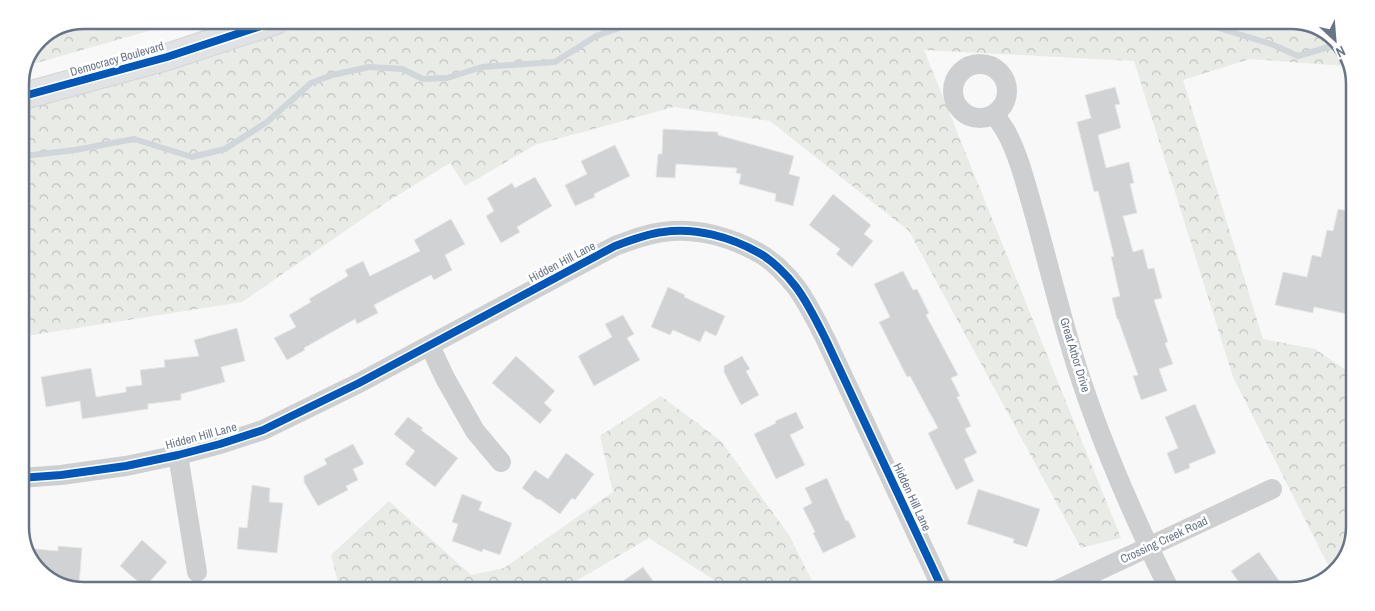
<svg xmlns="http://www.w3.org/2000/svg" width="1375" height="611" viewBox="0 0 1375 611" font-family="'Archivo Narrow',sans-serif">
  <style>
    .forest { fill: url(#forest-crowns) }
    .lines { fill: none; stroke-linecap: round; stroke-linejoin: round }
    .stream { stroke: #d0d6da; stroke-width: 6 }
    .building { fill: #d0d2d3; stroke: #e8e8e8 }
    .major-casing { stroke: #d4d5d6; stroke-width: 28 }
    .minor { stroke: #cecfd1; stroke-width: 20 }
    .major { stroke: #e1e2e3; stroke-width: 26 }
    .cycleway-casing { stroke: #fff; stroke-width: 11 }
    .cycleway { stroke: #0057b8; stroke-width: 8 }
    .labels { text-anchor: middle; stroke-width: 5; stroke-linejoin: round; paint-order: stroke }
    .street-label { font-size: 12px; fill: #697587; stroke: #fff }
    .rim { fill: none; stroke: #697587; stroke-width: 2.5 }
  </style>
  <defs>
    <pattern id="forest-crowns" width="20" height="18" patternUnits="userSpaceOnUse" patternTransform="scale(1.25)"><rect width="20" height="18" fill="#e8ebe6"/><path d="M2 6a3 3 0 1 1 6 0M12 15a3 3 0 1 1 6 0" fill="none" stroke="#c0c3c0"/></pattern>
  </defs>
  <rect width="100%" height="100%" fill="#f8f8f8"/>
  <g class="forest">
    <polygon points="84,20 187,20 26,66 39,39"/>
    <polygon points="276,21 1316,25 1344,48 1349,64 1346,66 1250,59 1183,80 1263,339 1315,349 1352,374 1350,552 1332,573 1233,377 1134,61 924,50 1121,538 1081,548 909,231 770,121 674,107 535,145 465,186 450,163 387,202 242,302 20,337 20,97"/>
    <polygon points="661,396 721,441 789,535 811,579 812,589 728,589 649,538 564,588 339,587 331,555 389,501 471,575 504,568 613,492 600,436"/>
  </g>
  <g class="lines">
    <g class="stream">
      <polyline points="1209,25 1271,44 1298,56 1339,44"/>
      <polyline points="20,154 24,156 75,150 134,139 192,157 225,149 267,122 311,83 332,75 369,67 402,69 423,79 447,78 482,67 555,62 596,36 636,22"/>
    </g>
  </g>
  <g class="building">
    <polygon points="1115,87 1120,104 1115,105 1121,128 1098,135 1106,168 1129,162 1134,183 1130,184 1137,213 1123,216 1133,252 1143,249 1148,269 1154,268 1162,298 1154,300 1168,342 1165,343 1173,364 1159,369 1167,391 1141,400 1133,376 1138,375 1118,319 1117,319 1112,298 1120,296 1111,257 1114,256 1098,191 1094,192 1077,122 1091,118 1085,95"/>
    <polygon points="663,129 718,132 718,135 794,156 789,174 800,177 793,206 775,201 776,194 739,184 741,174 736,173 737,168 676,164 675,178 656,177 658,154 662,154"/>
    <polygon points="615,145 630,176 594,194 595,197 575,206 565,185 587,174 581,161"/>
    <polygon points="535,177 552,206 517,227 520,232 501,243 486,216 494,211 487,198 512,183 515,188"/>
    <polygon points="833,194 871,225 864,234 873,241 852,267 836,254 840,249 809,225"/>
    <polygon points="1338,209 1354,212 1352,315 1314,307 1313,313 1275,305 1283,272 1307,277 1312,255 1321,257 1327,230 1333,231"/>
    <polygon points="451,219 465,244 445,255 452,270 434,280 431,275 374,305 378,313 357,324 355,319 304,348 305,350 287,360 274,338 296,327 289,315 311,302 309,299 348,276 345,270 363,261 370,276 420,251 414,240"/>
    <polygon points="903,271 913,290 917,289 929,313 926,315 958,375 951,378 960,396 957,397 971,426 965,429 977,453 964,459 974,481 956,490 928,433 938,428 910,376 907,377 879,322 890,317 874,284"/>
    <polygon points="668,287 685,295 684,297 725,316 716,336 705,331 700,342 673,330 670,335 651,327"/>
    <polygon points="623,315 634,334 627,338 640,360 594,386 578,356 612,337 605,324"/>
    <polygon points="237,328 245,361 221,367 225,382 181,394 181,400 148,404 148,409 82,419 80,401 46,407 41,377 91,368 96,397 126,392 126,387 142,385 140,370 165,367 164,360 199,356 194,340"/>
    <polygon points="516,356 555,391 544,403 552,410 540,424 492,383"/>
    <polygon points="742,356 750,369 746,371 759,395 741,405 724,372 724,366"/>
    <polygon points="1195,404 1216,453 1189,464 1190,468 1175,474 1167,453 1178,448 1165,417"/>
    <polygon points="796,412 804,428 790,435 805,465 776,479 754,434 776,423 775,421"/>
    <polygon points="408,417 423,428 421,430 458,458 435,487 405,464 415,451 394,434"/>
    <polygon points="353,444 364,464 353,469 358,480 346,486 348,490 318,506 304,482 304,476 327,464 324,459"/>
    <polygon points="566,453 594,474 575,500 572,498 560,514 539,499 538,500 522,488 535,470 548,479"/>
    <polygon points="827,478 846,521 848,520 856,537 823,553 813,533 815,532 803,508 812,503 805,488"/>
    <polygon points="252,485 270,488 269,502 283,503 277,553 237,549 239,527 247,528"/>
    <polygon points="978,489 1040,509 1027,547 1013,543 1014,539 967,524"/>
    <polygon points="462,494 482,502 479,510 512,523 500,555 483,549 482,552 452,541 458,524 452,522"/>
    <polygon points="142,540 167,562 146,586 143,586 120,566"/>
    <polygon points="58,546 82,548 79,586 59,586 31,563 26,548 58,551"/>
    <polygon points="1259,552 1280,582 1268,591 1245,591 1231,571"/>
    <polygon points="643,567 658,588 613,588"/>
  </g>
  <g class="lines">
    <g class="major-casing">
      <polyline id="major" points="20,97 167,57 276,21"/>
    </g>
    <g class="minor">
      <circle cx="980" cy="91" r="27"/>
      <path d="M995,114C998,120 1002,125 1005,130C1019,154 1027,189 1035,216C1047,260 1058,304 1071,348C1096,432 1131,512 1170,591"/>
      <polyline points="430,346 445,378 475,431 501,462"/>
      <polyline points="178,455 197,572"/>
      <path d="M20,478L61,475L126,466L178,455L220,444L263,430L359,383L615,246C631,240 646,234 663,232C695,227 731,237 759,253C772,260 787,275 796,287C808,303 817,322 826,340L943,590"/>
      <polyline points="1057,590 1272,489"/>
    </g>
    <use href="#major" class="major"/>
    <g class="cycleway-casing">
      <g id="cycleway">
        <polyline points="20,97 167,57 276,21"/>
        <path d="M20,478L61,475L126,466L178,455L220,444L263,430L359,383L615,246C631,240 646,234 663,232C695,227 731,237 759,253C772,260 787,275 796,287C808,303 817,322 826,340L943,590"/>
      </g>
    </g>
    <use href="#cycleway" class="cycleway"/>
  </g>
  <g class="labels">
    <g class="street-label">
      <text transform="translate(117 59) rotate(-16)" y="4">Democracy Boulevard</text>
      <text transform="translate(562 262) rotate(-28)" y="4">Hidden Hill Lane</text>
      <text transform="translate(1075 355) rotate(73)" y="4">Great Arbor Drive</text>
      <text transform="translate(201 436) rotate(-15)" y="4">Hidden Hill Lane</text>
      <text transform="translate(912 497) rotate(65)" y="4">Hidden Hill Lane</text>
      <text transform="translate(1164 540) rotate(-25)" y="4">Crossing Creek Road</text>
    </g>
  </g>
  <path d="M0 0H1375V611H0ZM84 29H1291A55 55 0 0 1 1346 84V527A55 55 0 0 1 1291 582H84A55 55 0 0 1 29 527V84A55 55 0 0 1 84 29Z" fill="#fff" fill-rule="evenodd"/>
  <path class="rim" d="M84 29H1291A55 55 0 0 1 1346 84V527A55 55 0 0 1 1291 582H84A55 55 0 0 1 29 527V84A55 55 0 0 1 84 29Z"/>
  <g transform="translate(1335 40) rotate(154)" stroke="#ffffff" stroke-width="4" paint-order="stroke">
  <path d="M0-4L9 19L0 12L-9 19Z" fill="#697587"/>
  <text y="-8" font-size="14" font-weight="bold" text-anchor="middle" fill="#697587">N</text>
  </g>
</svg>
